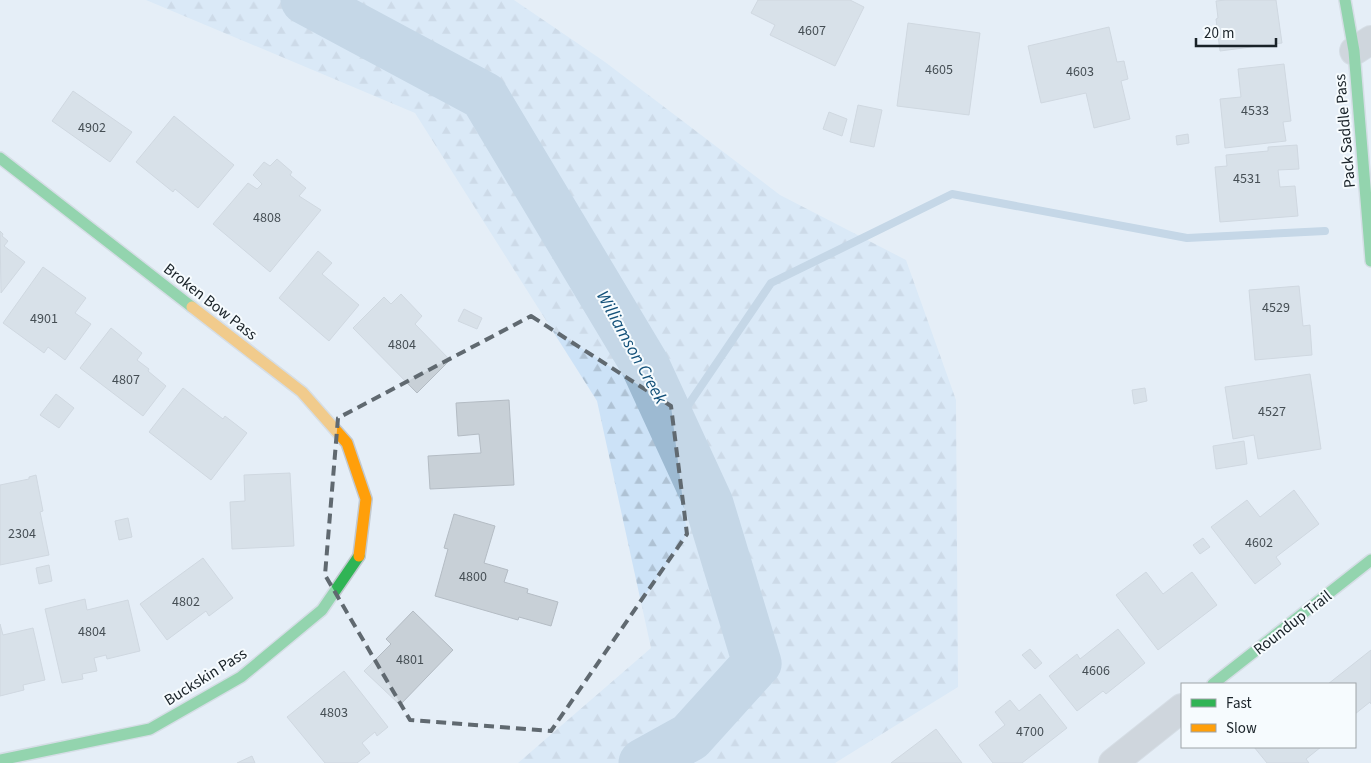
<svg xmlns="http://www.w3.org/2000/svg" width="1371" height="763" viewBox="0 0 1371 763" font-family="'Source Sans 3',sans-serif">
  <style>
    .forest { fill: url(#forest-firs) }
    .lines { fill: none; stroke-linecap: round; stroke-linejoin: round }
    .stream { stroke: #9dbad2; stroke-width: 8 }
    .river { stroke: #9dbad2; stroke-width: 49 }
    .building { fill: #c8d0d7; stroke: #b4bcc4 }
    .street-casing { stroke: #c2c9d0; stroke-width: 30 }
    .fast-casing { stroke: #c2c9d0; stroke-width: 14 }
    .slow-casing { stroke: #c2c9d0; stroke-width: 14 }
    .street { stroke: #b4b8bc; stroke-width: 28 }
    .fast { stroke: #30b455; stroke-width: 11 }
    .slow { stroke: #ff9f0a; stroke-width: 11 }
    .marked { fill: none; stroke: #606970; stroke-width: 4; stroke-dasharray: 10 6; stroke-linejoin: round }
    .labels { text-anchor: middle; stroke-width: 4; stroke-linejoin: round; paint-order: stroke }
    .number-label { font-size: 14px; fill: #454e54 }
    .street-label { font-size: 16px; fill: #192228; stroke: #f6fbfe }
    .water-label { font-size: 18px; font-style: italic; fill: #125079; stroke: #f6fbfe }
  </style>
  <defs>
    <pattern id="forest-firs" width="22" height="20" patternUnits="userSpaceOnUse" patternTransform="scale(1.25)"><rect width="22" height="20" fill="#cce2f7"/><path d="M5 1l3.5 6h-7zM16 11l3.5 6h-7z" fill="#afc2d4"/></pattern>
  </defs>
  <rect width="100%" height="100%" fill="#e5eef7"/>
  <polygon class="forest" points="146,0 514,0 605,62 780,195 906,260 956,400 958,687 835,763 518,763 651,648 597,401 415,113"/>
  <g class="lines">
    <polyline class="stream" points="674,426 771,283 952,194 1187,238 1325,231"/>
    <polyline class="river" points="305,0 484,96 645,365 709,504 757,663 690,737 643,763"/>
  </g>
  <g class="building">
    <polygon points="758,0 850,0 864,7 835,66 770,35 775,25 751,13"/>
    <polygon points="1226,0 1276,0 1282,43 1220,51 1216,19 1218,18 1216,1"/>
    <polygon points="908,23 980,33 969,115 897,106"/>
    <polygon points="1109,27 1117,62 1124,61 1128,79 1121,81 1130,119 1094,128 1086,93 1041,103 1028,46"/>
    <polygon points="1284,64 1291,121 1283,122 1286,141 1225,148 1220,99 1241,97 1238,69"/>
    <polygon points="73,91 132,132 110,162 52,121"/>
    <polygon points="858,105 882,110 874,147 850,142"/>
    <polygon points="829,112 847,119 842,136 823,129"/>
    <polygon points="174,116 234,165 198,208 175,189 173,192 136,162"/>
    <polygon points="1188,134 1189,143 1177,145 1176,136"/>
    <polygon points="1297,145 1299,169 1278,170 1280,187 1295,186 1298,216 1220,222 1215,167 1227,166 1226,155 1268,151 1268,147"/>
    <polygon points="277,159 292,172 290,175 306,188 299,196 321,210 270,272 213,224 248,183 257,189 262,184 253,175 264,162 270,166"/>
    <polygon points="0,231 3,234 2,236 8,241 4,246 25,262 1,293"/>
    <polygon points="318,251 332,263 322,274 359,305 329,341 279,298"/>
    <polygon points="43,267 86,298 75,313 91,324 65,360 48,347 44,353 3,323"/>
    <polygon points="1299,286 1303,326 1310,325 1312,355 1255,360 1249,290"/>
    <polygon points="401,294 422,316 415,324 450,360 417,393 353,328 384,297 391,304"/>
    <polygon points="464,309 482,318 477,329 458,321"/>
    <polygon points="111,328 142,353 137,360 149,369 148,371 166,386 143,416 80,368"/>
    <polygon points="1310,374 1321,449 1258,459 1254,435 1233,439 1225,387"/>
    <polygon points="183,388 223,419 225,416 247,433 211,480 149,432"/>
    <polygon points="1145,388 1147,401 1134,404 1132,390"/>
    <polygon points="56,394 74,408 59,428 40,415"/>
    <polygon points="509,400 514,485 430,489 428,456 481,453 479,434 458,436 456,403"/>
    <polygon points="1244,441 1247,464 1216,469 1213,446"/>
    <polygon points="290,473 294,546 232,549 230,502 245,501 244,475"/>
    <polygon points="36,475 43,511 40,512 49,555 0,565 0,485 29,479 29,477"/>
    <polygon points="1294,490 1319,524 1276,557 1281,564 1255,584 1211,527 1247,500 1260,517"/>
    <polygon points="454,514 495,526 484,563 508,570 504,582 528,589 527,593 558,602 551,626 519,617 518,620 435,596 448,549 444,548"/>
    <polygon points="128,518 132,537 119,540 115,521"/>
    <polygon points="1203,538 1210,547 1200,554 1193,545"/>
    <polygon points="203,558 233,598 209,616 206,611 167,640 140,604"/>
    <polygon points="49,565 52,581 39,584 36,568"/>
    <polygon points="1146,572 1163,594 1192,572 1217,605 1158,650 1116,595"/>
    <polygon points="85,599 87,610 128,600 140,651 107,659 106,655 94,658 97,671 82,674 83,679 62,683 45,609"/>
    <polygon points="413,611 453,650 400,705 364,671 391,644 386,639"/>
    <polygon points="0,624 3,635 33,628 45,680 23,685 24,690 0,696"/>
    <polygon points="1118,629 1145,663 1106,694 1103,691 1077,711 1049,676 1077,654 1080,659"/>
    <polygon points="1030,649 1042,663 1035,669 1022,655"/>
    <polygon points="1371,650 1371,704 1370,702 1355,714 1355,684 1328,684"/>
    <polygon points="344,671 388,727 377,736 375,732 362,743 370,753 357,763 325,763 287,717"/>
    <polygon points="1040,694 1067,728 1022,763 993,763 979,745 1005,725 995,712 1010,700 1019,711"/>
    <polygon points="936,729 962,763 891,763"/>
    <polygon points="1254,747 1321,747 1306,759 1309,763 1267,763"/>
    <polygon points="252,756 255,763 237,763"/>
  </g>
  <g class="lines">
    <g class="street-casing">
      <g id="street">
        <polyline points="1354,51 1371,40"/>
        <polyline points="1113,763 1182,708"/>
      </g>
    </g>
    <g class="fast-casing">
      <g id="fast">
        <polyline points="1345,0 1354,51 1371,261"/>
        <polyline points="0,158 192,307"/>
        <polyline points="1213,684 1371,560"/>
        <polyline points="0,760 150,729 241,677 322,610 359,556"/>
      </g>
    </g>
    <g class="slow-casing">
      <polyline id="slow" points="192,307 302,392 347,443 366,499 359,556"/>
    </g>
    <use href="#street" class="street"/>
    <use href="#fast" class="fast"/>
    <use href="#slow" class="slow"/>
  </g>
  <path d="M0 0H1371V763H0ZM531,316L671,406L687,534L551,731L410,720L325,575L338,418Z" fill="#e5eef7" fill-opacity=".55" fill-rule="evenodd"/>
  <path class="marked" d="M531,316L671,406L687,534L551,731L410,720L325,575L338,418Z"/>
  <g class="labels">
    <g class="number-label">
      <text x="812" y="35">4607</text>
      <text x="939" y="74">4605</text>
      <text x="1080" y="76">4603</text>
      <text x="1255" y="115">4533</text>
      <text x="92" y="132">4902</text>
      <text x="1247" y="183">4531</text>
      <text x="267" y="222">4808</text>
      <text x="1276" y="312">4529</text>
      <text x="44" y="323">4901</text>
      <text x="402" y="349">4804</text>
      <text x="126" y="384">4807</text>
      <text x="1272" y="416">4527</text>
      <text x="22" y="538">2304</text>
      <text x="1259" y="547">4602</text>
      <text x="473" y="581">4800</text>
      <text x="186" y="606">4802</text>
      <text x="92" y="636">4804</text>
      <text x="410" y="664">4801</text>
      <text x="1096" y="675">4606</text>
      <text x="334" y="717">4803</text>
      <text x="1030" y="736">4700</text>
    </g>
    <g class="street-label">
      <text transform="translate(1344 131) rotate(-95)" y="6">Pack Saddle Pass</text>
      <text transform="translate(211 301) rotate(38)" y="6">Broken Bow Pass</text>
      <text transform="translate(1292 622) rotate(-38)" y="6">Roundup Trail</text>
      <text transform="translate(205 676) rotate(-32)" y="6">Buckskin Pass</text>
    </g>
    <g class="water-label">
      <text transform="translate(632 347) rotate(61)" y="6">Williamson Creek</text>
    </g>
  </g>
  <rect x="1181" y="683" width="175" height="65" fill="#f6fbfe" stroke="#9ea4a8"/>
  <rect x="1191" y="699" width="25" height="8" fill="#30b455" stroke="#9ea4a8"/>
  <text x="1226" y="708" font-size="15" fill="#192228">Fast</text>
  <rect x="1191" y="724" width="25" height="8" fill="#ff9f0a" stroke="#9ea4a8"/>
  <text x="1226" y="733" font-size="15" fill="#192228">Slow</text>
  <path d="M1196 38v8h80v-8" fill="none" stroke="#192228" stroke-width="2.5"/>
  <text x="1204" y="38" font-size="15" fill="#192228" stroke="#f6fbfe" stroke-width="4" paint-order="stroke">20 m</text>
</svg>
